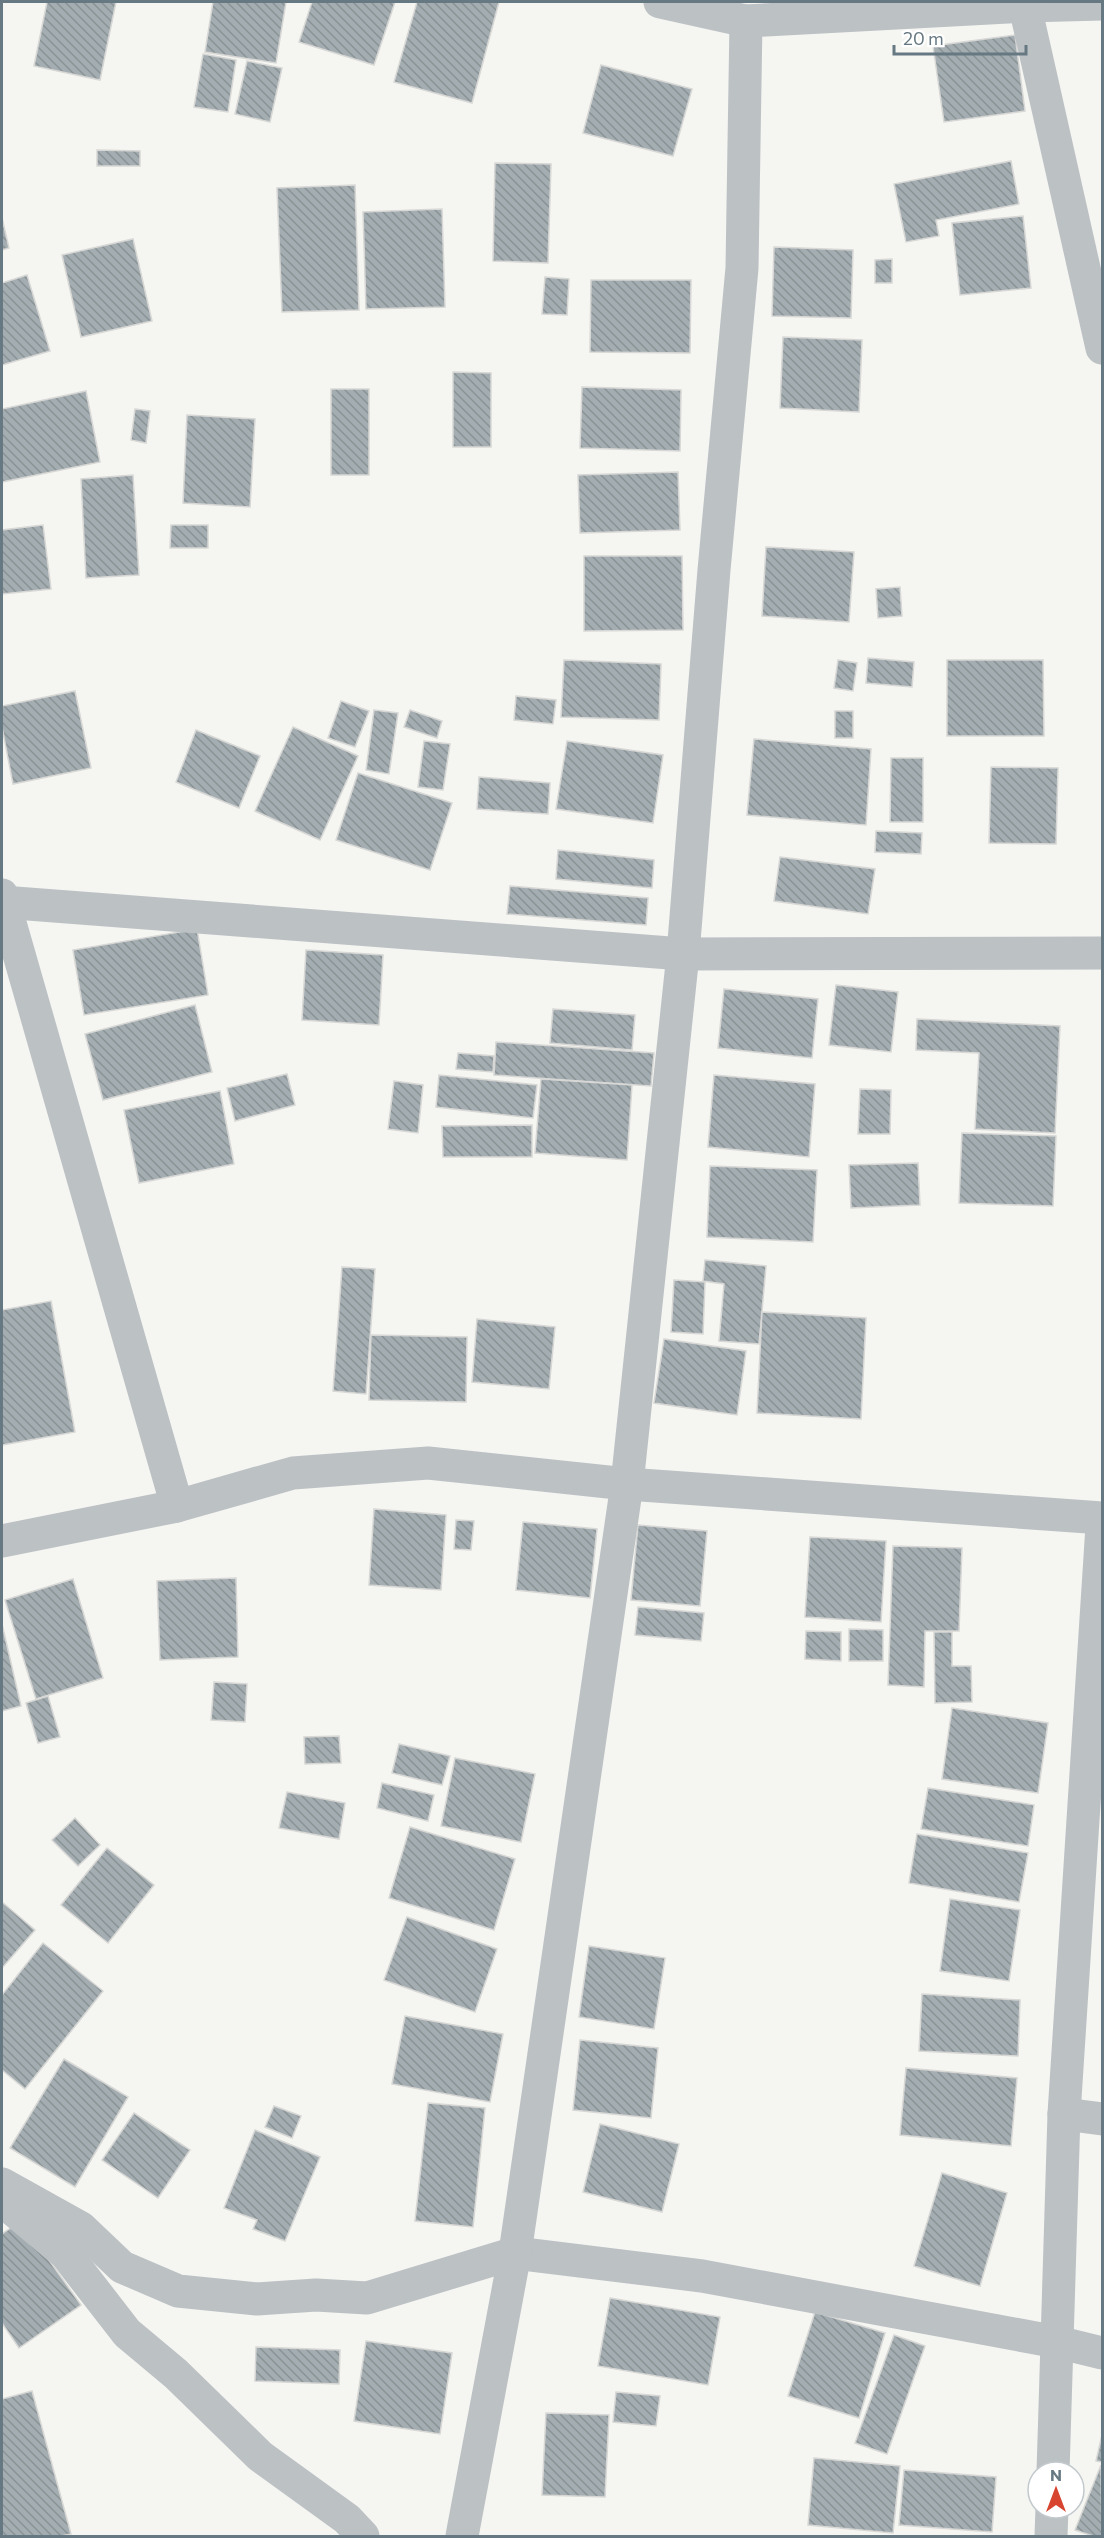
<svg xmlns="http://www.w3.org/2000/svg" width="1104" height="2538" viewBox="0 0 1104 2538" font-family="Commissioner,sans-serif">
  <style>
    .building { fill: url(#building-back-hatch); stroke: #d7d7d5; stroke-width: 1.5 }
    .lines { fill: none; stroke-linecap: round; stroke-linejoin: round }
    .minor { stroke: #bcc1c4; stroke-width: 33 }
  </style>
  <defs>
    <pattern id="building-back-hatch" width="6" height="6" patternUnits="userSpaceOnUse" patternTransform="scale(1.5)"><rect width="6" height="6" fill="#a4adb1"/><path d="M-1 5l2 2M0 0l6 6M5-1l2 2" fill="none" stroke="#899295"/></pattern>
  </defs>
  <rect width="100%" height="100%" fill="#f5f5f2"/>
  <g class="building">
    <polygon points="47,2 116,2 100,80 34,66"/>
    <polygon points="213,2 286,2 276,63 205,52"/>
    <polygon points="312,2 395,2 374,65 299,42"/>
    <polygon points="417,2 499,2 472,103 394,82"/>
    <polygon points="1015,35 1025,111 944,122 933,46"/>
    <polygon points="203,54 236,60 228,112 194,107"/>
    <polygon points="247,61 282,68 270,122 235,114"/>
    <polygon points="601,65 692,89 673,156 583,133"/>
    <polygon points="97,150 140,151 140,166 97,166"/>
    <polygon points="1011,161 1019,204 936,220 939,236 906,242 894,184"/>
    <polygon points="495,163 551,164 548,263 493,261"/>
    <polygon points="355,185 359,310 282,312 277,188"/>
    <polygon points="442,209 445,307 366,309 363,212"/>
    <polygon points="1023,216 1031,288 960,295 952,223"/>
    <polygon points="2,218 9,248 2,250"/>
    <polygon points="133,239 152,321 81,337 62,255"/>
    <polygon points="774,247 853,250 851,318 772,316"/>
    <polygon points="892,259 892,283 875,283 875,260"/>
    <polygon points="27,275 50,351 2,365 2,283"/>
    <polygon points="545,277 569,279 567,315 542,314"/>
    <polygon points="591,280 691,280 690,353 590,352"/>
    <polygon points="783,337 862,340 859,412 780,408"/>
    <polygon points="453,372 491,373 491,447 453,447"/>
    <polygon points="582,387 681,390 680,451 580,448"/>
    <rect x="331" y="389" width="38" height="86"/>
    <polygon points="86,391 100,462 2,482 2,409"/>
    <polygon points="135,409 150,411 146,443 131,440"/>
    <polygon points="187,415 255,419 250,507 183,503"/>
    <polygon points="678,472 680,530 580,533 578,475"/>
    <polygon points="133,475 139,575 86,578 81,479"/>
    <polygon points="43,525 51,589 2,594 2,530"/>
    <polygon points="171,525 208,525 208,548 170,548"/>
    <polygon points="766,547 854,552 849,622 762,616"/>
    <polygon points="584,556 682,556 683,630 584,631"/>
    <polygon points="900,587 902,616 878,618 876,589"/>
    <polygon points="868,658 914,662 912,687 866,683"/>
    <polygon points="564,660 661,664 659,720 561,717"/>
    <polygon points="838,660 857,663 853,691 834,688"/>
    <polygon points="947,660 1043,660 1044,736 947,736"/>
    <polygon points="75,691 91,768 13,784 2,727 2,706"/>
    <polygon points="516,696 556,700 553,724 514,720"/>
    <polygon points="341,701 369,711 355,747 328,738"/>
    <polygon points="374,710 398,713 389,774 366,770"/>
    <polygon points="410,710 442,721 437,738 404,727"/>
    <rect x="835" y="711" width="18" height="27"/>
    <polygon points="293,727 358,756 320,840 255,811"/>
    <polygon points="196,730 260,756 239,808 176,782"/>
    <polygon points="754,739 871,749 866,825 747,815"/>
    <polygon points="424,741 450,744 443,790 418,787"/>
    <polygon points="567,741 663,755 653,823 556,809"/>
    <polygon points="891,758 923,758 923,822 890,822"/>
    <polygon points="991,767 1058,768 1056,844 989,843"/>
    <polygon points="358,773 452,803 430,870 336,840"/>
    <polygon points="479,777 550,783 548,814 477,809"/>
    <polygon points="876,831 922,833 921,854 875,852"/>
    <polygon points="558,850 654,860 652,888 556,879"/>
    <polygon points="780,857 875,869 868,914 774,901"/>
    <polygon points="510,886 648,898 646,925 507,914"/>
    <polygon points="197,929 208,995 84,1015 73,950"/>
    <polygon points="306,950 383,955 379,1025 302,1020"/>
    <polygon points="836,985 898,992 891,1052 829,1045"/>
    <polygon points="724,989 818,999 812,1058 718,1048"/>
    <polygon points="195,1005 212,1072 103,1100 85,1034"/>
    <polygon points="553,1009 635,1015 632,1050 550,1043"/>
    <polygon points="917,1019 1060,1026 1055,1133 975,1129 979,1053 916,1050"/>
    <polygon points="496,1042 654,1053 651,1086 494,1075"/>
    <polygon points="458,1053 494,1056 493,1072 456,1069"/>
    <polygon points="287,1074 295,1105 235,1121 227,1088"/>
    <polygon points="439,1075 537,1085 533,1118 436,1107"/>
    <polygon points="714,1075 815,1084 809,1157 708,1147"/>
    <polygon points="541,1079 632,1085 627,1160 535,1153"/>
    <polygon points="394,1081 423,1085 418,1133 388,1129"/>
    <polygon points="860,1089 891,1090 890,1134 858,1134"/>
    <polygon points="220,1091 234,1164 139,1183 124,1110"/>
    <polygon points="532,1125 532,1157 443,1157 442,1126"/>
    <polygon points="962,1133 1056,1136 1053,1206 959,1203"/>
    <polygon points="918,1163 920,1205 851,1208 849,1165"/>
    <polygon points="710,1166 817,1170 813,1242 707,1237"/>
    <polygon points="705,1260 766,1266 759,1344 719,1341 724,1284 703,1281"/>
    <polygon points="342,1267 375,1269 366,1394 333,1391"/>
    <polygon points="674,1280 705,1282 703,1334 671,1332"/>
    <polygon points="51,1301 75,1432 2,1445 2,1310"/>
    <polygon points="762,1312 866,1318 861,1419 757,1413"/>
    <polygon points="477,1319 555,1327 549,1389 472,1382"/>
    <polygon points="371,1335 467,1337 466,1402 369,1400"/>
    <polygon points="664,1339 746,1351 737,1415 654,1403"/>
    <polygon points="374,1509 446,1515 441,1590 369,1585"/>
    <polygon points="456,1520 474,1521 471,1550 454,1549"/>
    <polygon points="523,1522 597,1529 590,1598 516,1590"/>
    <polygon points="638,1525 707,1531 700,1606 631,1600"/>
    <polygon points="810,1537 886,1541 881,1622 805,1617"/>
    <polygon points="893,1546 962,1548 959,1631 925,1631 924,1687 888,1685"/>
    <polygon points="236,1578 238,1657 160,1660 157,1581"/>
    <polygon points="73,1579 103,1678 36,1699 5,1600"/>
    <polygon points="638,1607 704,1613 701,1641 635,1635"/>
    <polygon points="2,1624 21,1706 2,1711"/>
    <polygon points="849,1629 883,1630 883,1661 849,1661"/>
    <polygon points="806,1631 841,1632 841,1661 805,1659"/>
    <polygon points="934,1632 952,1632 952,1666 971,1666 972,1702 935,1703"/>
    <polygon points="214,1682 247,1684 245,1722 211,1720"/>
    <polygon points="48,1696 60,1737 38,1743 26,1703"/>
    <polygon points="952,1708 1048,1723 1038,1793 942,1779"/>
    <polygon points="339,1736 341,1763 305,1764 304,1737"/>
    <polygon points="399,1744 450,1756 442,1785 392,1773"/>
    <polygon points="455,1758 535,1774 521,1842 441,1826"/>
    <polygon points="382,1783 434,1795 428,1821 377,1808"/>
    <polygon points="928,1788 1034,1805 1028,1846 921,1829"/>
    <polygon points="287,1792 345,1803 339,1839 279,1828"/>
    <polygon points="75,1818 100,1845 78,1866 52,1840"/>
    <polygon points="410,1827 515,1859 494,1930 389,1898"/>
    <polygon points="917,1834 1028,1853 1019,1902 909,1883"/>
    <polygon points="107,1848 154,1885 108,1943 61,1905"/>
    <polygon points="950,1899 1020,1910 1009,1981 940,1971"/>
    <polygon points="2,1902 35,1930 2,1968"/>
    <polygon points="407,1917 497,1949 475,2012 384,1980"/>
    <polygon points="43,1943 103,1991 25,2089 2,2070 2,1995"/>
    <polygon points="589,1946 665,1958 654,2029 579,2017"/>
    <polygon points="922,1994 1020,2000 1018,2056 919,2051"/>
    <polygon points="405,2016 503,2034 490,2102 392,2084"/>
    <polygon points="580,2040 658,2048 651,2118 573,2110"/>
    <polygon points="64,2059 128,2097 75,2187 10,2148"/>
    <polygon points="906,2068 1017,2078 1011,2146 900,2135"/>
    <polygon points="428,2103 485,2108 473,2227 415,2221"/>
    <polygon points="274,2106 301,2116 292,2138 265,2127"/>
    <polygon points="134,2113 190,2150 158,2198 102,2160"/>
    <polygon points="600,2124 679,2144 662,2212 583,2192"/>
    <polygon points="255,2130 320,2157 285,2241 253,2229 257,2220 224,2208"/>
    <polygon points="942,2173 1007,2193 980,2286 914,2266"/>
    <polygon points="21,2221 81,2305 19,2348 2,2323 2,2234"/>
    <polygon points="610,2298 720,2317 708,2385 598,2366"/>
    <polygon points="815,2312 885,2333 859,2418 788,2396"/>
    <polygon points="894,2335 925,2346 887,2454 855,2443"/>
    <polygon points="366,2341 452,2353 440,2434 354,2421"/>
    <polygon points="256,2347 340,2350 339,2384 255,2381"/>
    <polygon points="32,2391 71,2534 61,2536 2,2536 2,2399"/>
    <polygon points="616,2392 660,2396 656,2426 613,2422"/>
    <polygon points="546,2413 609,2415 605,2497 542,2495"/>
    <polygon points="1102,2435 1102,2462 1096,2461"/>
    <polygon points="814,2458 900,2466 893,2533 808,2525"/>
    <polygon points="1101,2465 1102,2536 1093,2536 1075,2530"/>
    <polygon points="904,2470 996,2477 992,2532 899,2525"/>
  </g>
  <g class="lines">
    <g class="minor">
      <polyline points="660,2 746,21 1026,6 1102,4"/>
      <polyline points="1024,2 1102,348"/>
      <polyline points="2,895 177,1506"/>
      <polyline points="2,902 683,954 1102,953"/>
      <polyline points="2,1541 177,1506 293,1473 428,1463 627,1484 1102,1518"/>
      <polyline points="1064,2114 1102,2119"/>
      <polyline points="2,2184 81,2228 122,2267 178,2291 257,2299 316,2295 367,2298 515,2253 702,2276 1057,2342 1102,2353"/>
      <polyline points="4,2202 65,2253 127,2333 176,2374 260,2456 347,2519 363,2536"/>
      <polyline points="1053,2472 1064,2114 1102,1526"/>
      <polyline points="462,2536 515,2253 627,1484 683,954 714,570 742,268 746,21"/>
      <polyline points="1051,2536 1052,2508"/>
    </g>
  </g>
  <rect width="1104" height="2538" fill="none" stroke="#667881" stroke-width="6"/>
  <g transform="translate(1056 2490)"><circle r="28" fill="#ffffff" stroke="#c2c9cd" stroke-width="1.5"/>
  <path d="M0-4.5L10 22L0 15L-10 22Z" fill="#d74430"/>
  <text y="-9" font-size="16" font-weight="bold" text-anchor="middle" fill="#667881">N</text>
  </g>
  <path d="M894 45v9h132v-9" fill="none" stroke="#667881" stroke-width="3"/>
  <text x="903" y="45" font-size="18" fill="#667881" stroke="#ffffff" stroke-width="4.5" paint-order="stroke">20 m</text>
</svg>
